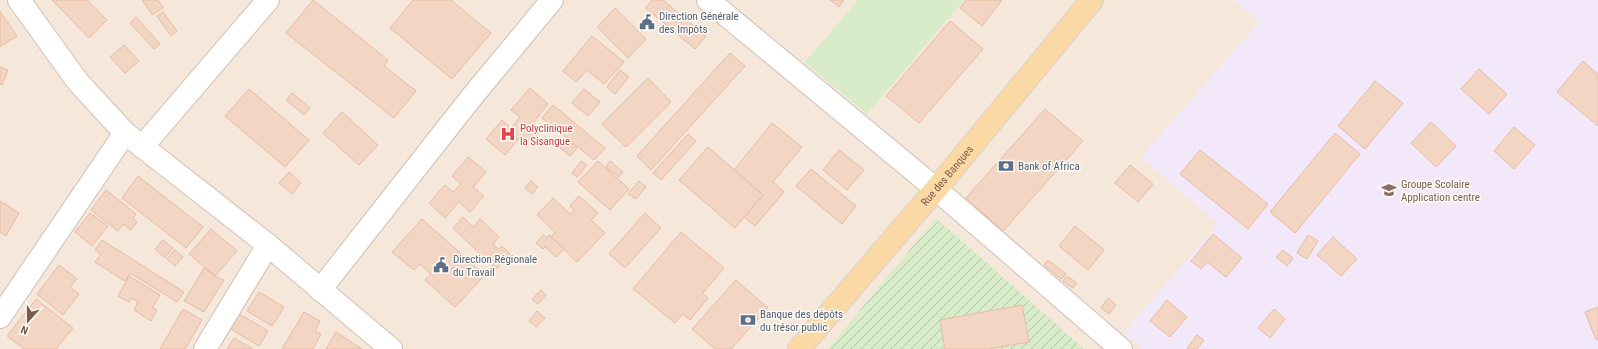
<svg xmlns="http://www.w3.org/2000/svg" width="1598" height="349" viewBox="0 0 1598 349" font-family="'Roboto Condensed',sans-serif">
<style>
.residential{fill:#f5e8da}
.education{fill:#f3e8fa}
.park{fill:#d8ecc9}
.garden{fill:url(#garden-furrows)}
.building{fill:#f3d5c3;stroke:#e6bba3}
.lines{fill:none;stroke-linecap:round;stroke-linejoin:round}
.street-casing{stroke:#d1beb0;stroke-width:24}
.secondary-casing{stroke:#d6c0b0;stroke-width:24}
.primary-casing{stroke:#dad1cd;stroke-width:24}
.street{stroke:#fff;stroke-width:22}
.secondary{stroke:#fff;stroke-width:22}
.primary{stroke:#fbd9a5;stroke-width:22}
.labels{text-anchor:middle;stroke-width:3;stroke-linejoin:round;paint-order:stroke}
.service-label{font-size:11px;fill:#4e5e75;stroke:#fffaf3;text-anchor:start}
.health-label{font-size:11px;fill:#be3a42;stroke:#fffaf3;text-anchor:start}
.street-label{font-size:11px;fill:#7a5c4d;stroke:#fffaf3}
.education-label{font-size:11px;fill:#785e54;stroke:#fffaf3;text-anchor:start}
</style>
<defs>
<pattern id="garden-furrows" width="10" height="10" patternUnits="userSpaceOnUse"><rect width="10" height="10" fill="#d8ecc9"/><path d="M-1 1l2-2M0 10L10 0M9 11l2-2" fill="none" stroke="#b4c2a5"/></pattern>
</defs>
<rect width="100%" height="100%" fill="#fdf6ec"/>
<rect class="residential" x="0" y="0" width="1598" height="349"/>
<path class="education" d="M1234 0H1598V349H1142L1123 333 1218 224 1141 157 1259 22Z"/>
<path class="park" d="M858 0H964L867 114 805 62Z"/>
<path class="garden" d="M936 218 1084 349H989L1029 342 1021 305 940 320 945 349H828Z"/>
<g class="building">
<path d="M52 0H87L107 20 89 38Z"/>
<path d="M142 0H158L163 8 152 15Z"/>
<path d="M313 0 388 60 384 66 416 91 394 118 286 33Z"/>
<path d="M413 0H451L491 33 452 79 390 28Z"/>
<path d="M652 0H663L706 36 695 49 646 8Z"/>
<path d="M830 0H844L839 7Z"/>
<path d="M966 0H1002L982 26 960 8Z"/>
<path d="M615 8 646 39 628 58 597 27Z"/>
<path d="M0 11 17 36 0 47Z"/>
<path d="M163 12 177 31 171 36 157 16Z"/>
<path d="M136 17 160 44 154 49 130 23Z"/>
<path d="M950 21 983 49 919 123 886 96Z"/>
<path d="M592 36 624 62 604 84 587 70 576 82 563 71Z"/>
<path d="M124 45 139 61 125 73 110 57Z"/>
<path d="M730 53 745 66 651 170 637 156Z"/>
<path d="M1583 61 1598 74V126L1557 92Z"/>
<path d="M0 67 8 70 2 85 0 84Z"/>
<path d="M1479 69 1507 94 1489 114 1461 89Z"/>
<path d="M620 70 629 77 615 94 607 87Z"/>
<path d="M648 78 671 102 626 147 602 124Z"/>
<path d="M1375 81 1403 103 1365 149 1338 126Z"/>
<path d="M530 88 548 104 533 123 541 130 527 147 518 139 505 155 486 139 502 120 511 128 520 117 511 110Z"/>
<path d="M249 89 309 140 285 167 225 116Z"/>
<path d="M584 89 600 102 588 116 572 103Z"/>
<path d="M292 93 310 108 304 115 286 100Z"/>
<path d="M553 105 605 148 594 160 542 118Z"/>
<path d="M1045 109 1083 141 1003 231 966 198Z"/>
<path d="M342 112 378 145 359 165 323 133Z"/>
<path d="M1431 122 1456 146 1436 167 1411 143Z"/>
<path d="M772 123 802 147 773 182 784 192 755 226 744 217 763 195 734 170Z"/>
<path d="M1514 127 1535 145 1514 169 1494 151Z"/>
<path d="M1335 133 1360 154 1295 233 1270 212Z"/>
<path d="M688 134 696 141 661 180 653 173Z"/>
<path d="M565 138 577 148 570 156 558 146Z"/>
<path d="M708 147 763 195 735 228 679 180Z"/>
<path d="M839 150 864 170 847 190 823 170Z"/>
<path d="M1200 150 1268 204 1248 229 1180 174Z"/>
<path d="M468 157 486 172 473 187 484 196 470 212 459 202 445 218 429 203 445 185 453 192 461 184 452 176Z"/>
<path d="M581 161 587 165 577 177 572 173Z"/>
<path d="M598 161 629 189 610 210 578 182Z"/>
<path d="M610 161 623 172 619 177 606 167Z"/>
<path d="M1130 165 1153 184 1138 202 1115 183Z"/>
<path d="M811 169 856 206 842 224 796 186Z"/>
<path d="M289 172 301 183 292 194 279 183Z"/>
<path d="M138 176 203 227 186 248 122 198Z"/>
<path d="M531 181 538 187 532 194 525 188Z"/>
<path d="M639 181 646 187 636 199 628 194Z"/>
<path d="M106 190 136 214 133 218 137 222 131 230 123 224 118 231 91 210Z"/>
<path d="M579 196 598 213 591 220 605 233 577 262 551 237 555 232 537 215 553 198 570 214 574 210 570 206Z"/>
<path d="M0 201 19 213 6 236 0 232Z"/>
<path d="M90 213 108 226 92 246 75 232Z"/>
<path d="M645 213 661 228 625 268 609 254Z"/>
<path d="M463 217 473 227 480 219 499 237 493 244 498 249 502 246 510 254 496 269 453 228Z"/>
<path d="M422 219 485 275 455 307 425 280 431 274 420 264 414 270 392 252Z"/>
<path d="M1075 226 1104 250 1088 270 1059 246Z"/>
<path d="M211 229 237 251 215 276 189 254Z"/>
<path d="M681 232 724 268 703 293 708 298 690 320 683 314 675 323 633 289Z"/>
<path d="M1213 234 1242 258 1226 277 1207 262 1201 269 1191 261Z"/>
<path d="M543 235 547 238 549 235 564 249 556 257 545 247 543 249 536 243Z"/>
<path d="M1308 235 1318 241 1307 259 1297 253Z"/>
<path d="M1333 237 1357 259 1341 276 1317 255Z"/>
<path d="M102 240 184 292 177 302 130 273 125 281 95 262 101 254 95 250Z"/>
<path d="M163 240 173 248 165 258 155 249Z"/>
<path d="M175 250 183 257 175 266 167 259Z"/>
<path d="M1283 250 1293 258 1287 266 1276 257Z"/>
<path d="M1048 260 1066 274 1061 279 1044 265Z"/>
<path d="M59 265 77 279 70 287 79 294 63 315 37 294Z"/>
<path d="M204 268 215 276 224 280 204 312 184 301Z"/>
<path d="M129 276 160 295 152 308 157 310 151 321 134 310 138 302 132 298 129 302 118 296Z"/>
<path d="M1067 276 1077 283 1073 288 1063 281Z"/>
<path d="M736 280 768 308 731 349H715L692 329Z"/>
<path d="M541 290 546 295 538 304 532 299Z"/>
<path d="M259 292 284 307 272 326 247 311Z"/>
<path d="M1108 298 1116 305 1109 314 1101 308Z"/>
<path d="M36 299 73 328 56 349H24L7 336Z"/>
<path d="M1167 300 1187 317 1170 337 1150 321Z"/>
<path d="M1022 305 1029 342 989 349H945L940 320Z"/>
<path d="M1598 307V339L1596 340 1585 312Z"/>
<path d="M183 309 202 320 185 349H160Z"/>
<path d="M1274 309 1285 319 1270 338 1258 328Z"/>
<path d="M537 311 545 318 536 327 529 321Z"/>
<path d="M304 312 320 321 315 331 321 334 313 349H282Z"/>
<path d="M238 313 268 331 259 346 229 328Z"/>
<path d="M336 332 362 349H326Z"/>
<path d="M1197 335 1204 340 1197 349H1188L1187 348Z"/>
<path d="M234 338 253 349H227Z"/>
</g>
<g class="lines">
<g class="street-casing">
<g id="street">
<path d="M708 0 936 189 1121 349"/>
<path d="M142 147 268 0"/>
<path d="M320 290 471 98 552 0"/>
<path d="M0 317 125 133"/>
<path d="M205 349 268 245"/>
</g>
</g>
<g class="secondary-casing">
<path id="secondary" d="M19 0 78 82 125 133 268 245 391 349"/>
</g>
<g class="primary-casing">
<g id="primary">
<path id="s1" d="M799 349 936 189 1092 0"/>
</g>
</g>
<use href="#street" class="street"/>
<use href="#secondary" class="secondary"/>
<use href="#primary" class="primary"/>
</g>
<defs>
<g id="civic-bare" transform="scale(1.2)"><path d="M-.6-6.5H3V-4.5H.6V-3L4-1V1h2V6H-6V1h2V-1L-.6-3ZM-1.2 2.5V6h2.4V2.5Z" fill="#5c6f8a" stroke="#fffaf3" stroke-width="2.5" paint-order="stroke"/></g>
<g id="hospital-bare" transform="scale(1.2)"><path d="M-5-5h3v3.5h4V-5h3V5h-3V1.5h-4V5h-3Z" fill="#e0444e" stroke="#fffaf3" stroke-width="2.5" paint-order="stroke"/></g>
<g id="bank-bare" transform="scale(1.2)"><path d="M-6-4H6V4H-6ZM0-2.3a2.3 2.3 0 1 0 0 4.6a2.3 2.3 0 1 0 0-4.6Z" fill="#5c6f8a" stroke="#fffaf3" stroke-width="2.5" paint-order="stroke"/></g>
<g id="school-bare" transform="scale(1.2)"><path d="M0-5L7-2L0 1L-7-2ZM-4 1L0 2.5L4 1V4Q0 6-4 4Z" fill="#8d6e63" stroke="#fffaf3" stroke-width="2.5" paint-order="stroke"/></g>
</defs>
<g fill-rule="evenodd">
<use href="#civic-bare" x="647" y="22"/>
<use href="#hospital-bare" x="508" y="134"/>
<use href="#bank-bare" x="1006" y="166"/>
<use href="#school-bare" x="1389" y="190"/>
<use href="#civic-bare" x="441" y="265"/>
<use href="#bank-bare" x="748" y="320"/>
</g>
<g class="labels">
<g class="service-label">
<text x="659" y="20">Direction Générale<tspan x="659" dy="13">des Impôts</tspan></text>
<text x="1018" y="170">Bank of Africa</text>
<text x="453" y="263">Direction Régionale<tspan x="453" dy="13">du Travail</tspan></text>
<text x="760" y="318">Banque des dépôts<tspan x="760" dy="13">du trésor public</tspan></text>
</g>
<g class="health-label">
<text x="520" y="132">Polyclinique<tspan x="520" dy="13">la Sisangue</tspan></text>
</g>
<g class="street-label">
<text dy="4" stroke="none"><textPath href="#s1" startOffset="228">Rue des Banques</textPath></text>
</g>
<g class="education-label">
<text x="1401" y="188">Groupe Scolaire<tspan x="1401" dy="13">Application centre</tspan></text>
</g>
</g>
<g transform="translate(28 321) rotate(201)" stroke="#fffaf3" stroke-width="3" paint-order="stroke">
<path d="M0-3L7 15L0 10L-7 15Z" fill="#7a5c4d"/>
<text y="-6" font-size="11" font-weight="bold" text-anchor="middle" fill="#7a5c4d">N</text>
</g>
</svg>
